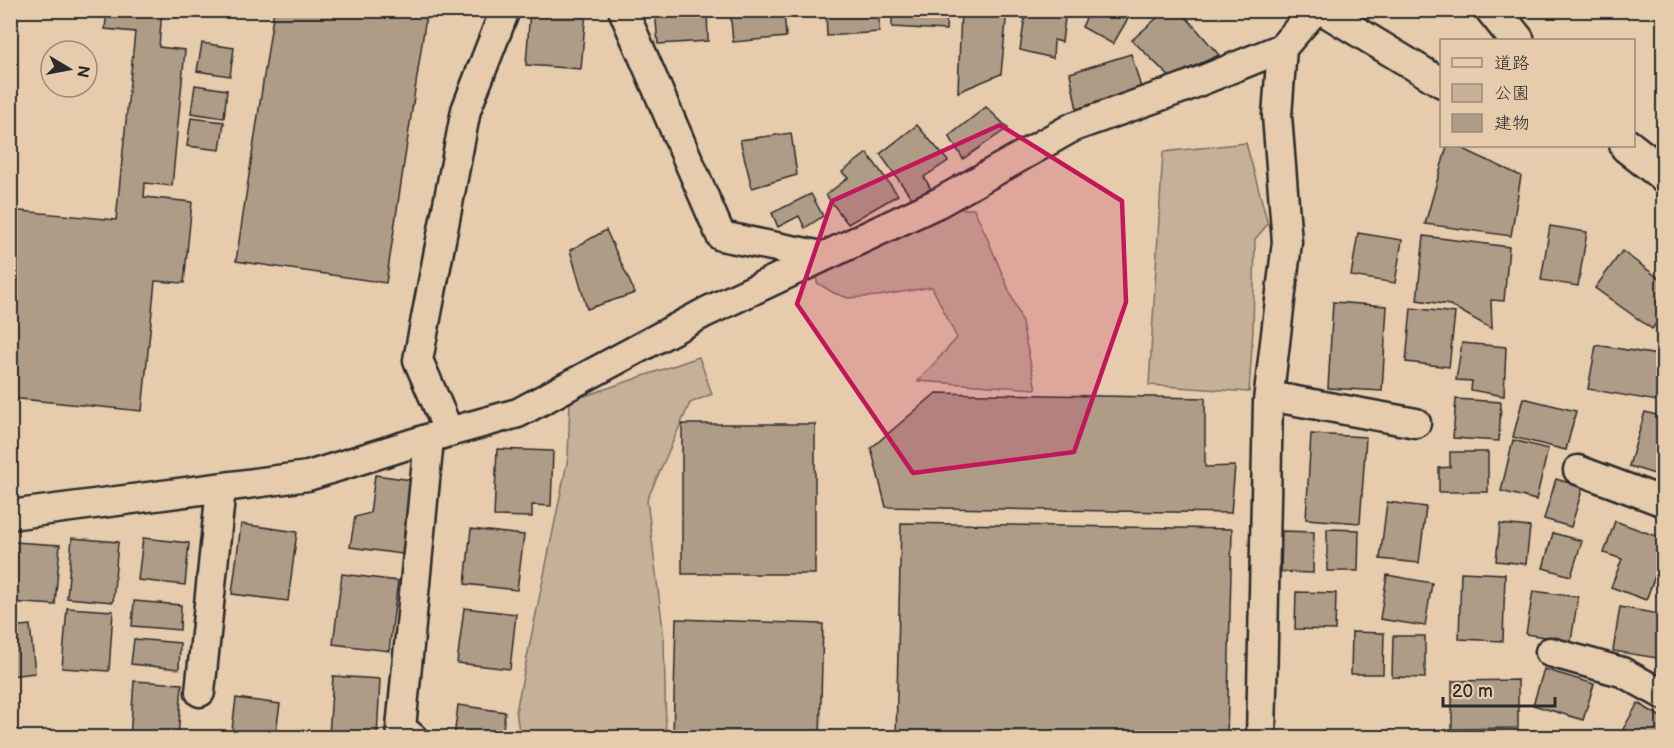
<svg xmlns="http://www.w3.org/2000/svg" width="1674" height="748" viewBox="0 0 1674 748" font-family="'Balsamiq Sans','Klee One',sans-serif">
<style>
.green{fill:#c7b098;stroke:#796e62;stroke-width:1.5}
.building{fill:#af9c87;stroke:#2b2b2b;stroke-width:1.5}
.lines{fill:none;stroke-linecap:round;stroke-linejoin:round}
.minor-casing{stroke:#2b2b2b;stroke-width:33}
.primary-casing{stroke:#2b2b2b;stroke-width:38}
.minor{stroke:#e6cbad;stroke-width:28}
.primary{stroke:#e6cbad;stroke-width:33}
.marked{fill:#c2185b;fill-opacity:0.2;stroke:#c2185b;stroke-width:4.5;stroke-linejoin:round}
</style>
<rect width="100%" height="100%" fill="#e6cbad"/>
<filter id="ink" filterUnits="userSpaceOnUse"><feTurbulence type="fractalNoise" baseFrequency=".0167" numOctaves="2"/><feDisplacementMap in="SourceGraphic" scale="12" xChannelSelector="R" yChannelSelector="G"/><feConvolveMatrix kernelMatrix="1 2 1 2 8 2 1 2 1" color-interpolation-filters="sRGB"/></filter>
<g filter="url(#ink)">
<g class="green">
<path d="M1246 143 1268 224 1255 239 1253 330 1249 392 1149 385 1163 152Z"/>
<path d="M959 209H974L986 235 1021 319 1036 389 918 381 957 338 932 287 878 296 848 298 834 293 817 283 815 265 886 243Z"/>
<path d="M699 357 712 394 690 403 647 500 664 638 666 737H520L516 711 568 458 570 401Z"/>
</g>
<g class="building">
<path d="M107 10H162L159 47 185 50 172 186 145 183 144 197 192 202 184 283 155 281 142 411 10 398V210L116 220 135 32 105 29Z"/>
<path d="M274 10H427L386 283 236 261Z"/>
<path d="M530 10H586L581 69 526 65Z"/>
<path d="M655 10H707L708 41 658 44Z"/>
<path d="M730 10H784L786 37 733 42Z"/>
<path d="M826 10H879V32L827 36Z"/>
<path d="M892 10H947L946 30 892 27Z"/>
<path d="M961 10H1007L1001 74 958 92Z"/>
<path d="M1026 10H1066L1062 42 1054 40 1053 58 1020 50Z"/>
<path d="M1079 10H1133L1113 44 1082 27 1087 16 1078 12Z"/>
<path d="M1166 10H1180L1219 55 1170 77 1132 40Z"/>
<path d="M202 43 234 48 230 76 197 71Z"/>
<path d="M1131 54 1142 91 1077 110 1070 73Z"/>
<path d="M195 85 227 90 224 118 191 113Z"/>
<path d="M986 107 1008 128 963 159 949 136Z"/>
<path d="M191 118 224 122 220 150 187 146Z"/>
<path d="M917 125 948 161 924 177 931 189 913 200 880 154Z"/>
<path d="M791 133 797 175 752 188 740 140Z"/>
<path d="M1447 146H1457L1521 176 1511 236 1425 224Z"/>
<path d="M867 153 898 195 848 224 826 195 848 178 842 172Z"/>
<path d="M811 194 823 216 805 228 799 216 778 227 772 213Z"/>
<path d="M1550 226 1587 232 1578 286 1541 280Z"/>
<path d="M606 230 635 293 587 309 570 250Z"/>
<path d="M1358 233 1402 240 1395 283 1351 276Z"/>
<path d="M1424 236 1509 247 1504 301 1491 300 1492 329 1450 305 1417 300Z"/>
<path d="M1622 251 1664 282V313L1652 329 1595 288Z"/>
<path d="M1333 302 1387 306 1382 391 1328 388Z"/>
<path d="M1411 308 1455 313 1449 367 1406 362Z"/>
<path d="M1462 343 1506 347 1504 396 1471 390 1472 381 1456 380Z"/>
<path d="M1596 345 1664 356V367L1657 401 1588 389Z"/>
<path d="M936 393 1205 398V467L1235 466 1231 513 886 507 871 448Z"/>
<path d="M1523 398 1576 411 1566 450 1513 437Z"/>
<path d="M1456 399 1501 402 1499 441 1453 438Z"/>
<path d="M1645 412 1664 417V477L1629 466Z"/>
<rect x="682" y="424" width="133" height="150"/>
<path d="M1311 434 1366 437 1360 523 1306 519Z"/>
<path d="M1513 440 1548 449 1536 500 1501 491Z"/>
<path d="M497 449 553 451 551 506 532 505V517L494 516Z"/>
<path d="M1450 452H1488V492H1439V468L1450 467Z"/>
<path d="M375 475 419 481 409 555 350 547 355 517 370 513Z"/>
<path d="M1556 479 1583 487 1571 527 1544 519Z"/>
<path d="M1387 502 1426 507 1419 563 1380 559Z"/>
<path d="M1615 521 1664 539V552L1646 600 1611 587 1622 559 1604 553Z"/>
<path d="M901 523 1232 529 1227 738H896Z"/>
<path d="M241 524 297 532 288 601 232 594Z"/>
<path d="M1500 524 1530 527 1526 564 1496 561Z"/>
<path d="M471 529 524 535 517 590 465 584Z"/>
<path d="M1327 529 1359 530 1358 571H1327Z"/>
<path d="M1282 531 1314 532 1313 573 1281 572Z"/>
<path d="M1553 533 1582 541 1571 576 1543 568Z"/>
<path d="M72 538 118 542 113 602 67 598Z"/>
<path d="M143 538 189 543 185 585 138 580Z"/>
<path d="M14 542 60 545 55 605 10 602Z"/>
<path d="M1461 572 1505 574 1503 641 1459 639Z"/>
<path d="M342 574 398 581 389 651 333 644Z"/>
<path d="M1387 575 1432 583 1425 626 1380 619Z"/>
<path d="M1533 591 1578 597 1571 641 1526 634Z"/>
<path d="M1296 592 1336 593 1335 630 1295 629Z"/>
<path d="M134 601 181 605 180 630 132 626Z"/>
<path d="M1620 607 1664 615 1657 658 1613 651Z"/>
<path d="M67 608 113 611 109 671 62 668Z"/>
<path d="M464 608 516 614 510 669 457 663Z"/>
<path d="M676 619 823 624 820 738H673Z"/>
<path d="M30 625 35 673 10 676V627Z"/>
<path d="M1352 632 1384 633 1383 674H1351Z"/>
<path d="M1393 636H1425V678L1392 677Z"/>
<path d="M134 639 180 643 179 669 131 664Z"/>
<path d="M1544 669 1594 684 1583 720 1533 705Z"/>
<path d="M333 676 380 679 377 738 329 736Z"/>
<path d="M1518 680V728L1452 729V681Z"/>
<path d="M134 681 182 684 178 738H130Z"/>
<path d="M236 698 280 704 275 738H231Z"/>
<path d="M1638 703 1664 719V738H1618Z"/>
<path d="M458 705 505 712 502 738H454Z"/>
</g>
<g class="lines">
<g class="minor-casing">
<g id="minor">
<path d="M623 10 721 236 822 256"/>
<path d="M1322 10 1442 83"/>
<path d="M1269 396 1416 423"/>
<path d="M449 432 418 360 466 110 505 10"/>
<path d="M1578 470 1664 502"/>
<path d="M10 515 308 476 449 432 518 413 706 312 940 202 1073 127 1183 88 1282 48 1315 10"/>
<path d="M1550 652 1622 672 1664 695"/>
<path d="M200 692 221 488"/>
<path d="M413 738 401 728 429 439"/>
<path d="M1261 738 1268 401 1287 242 1277 116 1282 48"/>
</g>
</g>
<g class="primary-casing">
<g id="primary">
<path d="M1493 10 1517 40"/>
<path d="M1627 146 1664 175"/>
</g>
</g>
<use href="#minor" class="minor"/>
<use href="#primary" class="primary"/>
</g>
</g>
<path class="marked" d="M1000 125 1122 201 1126 302 1074 452 913 473 797 304 832 201Z"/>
<rect width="1674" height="748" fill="none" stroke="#e6cbad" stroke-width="36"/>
<rect x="18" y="18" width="1638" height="712" fill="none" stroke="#2b2b2b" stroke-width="2" filter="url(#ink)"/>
<rect x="1440" y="39" width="195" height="108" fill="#e6cbad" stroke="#9b8b79" stroke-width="1.5"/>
<rect x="1452" y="58" width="30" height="9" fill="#e6cbad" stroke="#9b8b79" stroke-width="1.5"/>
<text x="1494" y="69" font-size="18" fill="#2b2b2b">道路</text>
<rect x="1452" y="84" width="30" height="18" fill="#c7b098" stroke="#9b8b79" stroke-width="1.5"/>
<text x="1494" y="99" font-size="18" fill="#2b2b2b">公園</text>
<rect x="1452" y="114" width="30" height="18" fill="#af9c87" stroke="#9b8b79" stroke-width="1.5"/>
<text x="1494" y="129" font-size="18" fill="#2b2b2b">建物</text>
<g transform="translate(69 69) rotate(100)"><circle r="28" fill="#e6cbad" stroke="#9b8b79" stroke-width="1.5"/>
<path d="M0-4.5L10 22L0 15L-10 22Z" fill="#2b2b2b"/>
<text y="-9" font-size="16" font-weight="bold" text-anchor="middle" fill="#2b2b2b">N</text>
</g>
<path d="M1443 697v9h112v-9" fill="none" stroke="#2b2b2b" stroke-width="3"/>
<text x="1452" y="697" font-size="18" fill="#2b2b2b" stroke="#e6cbad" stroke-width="4.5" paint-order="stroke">20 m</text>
</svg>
